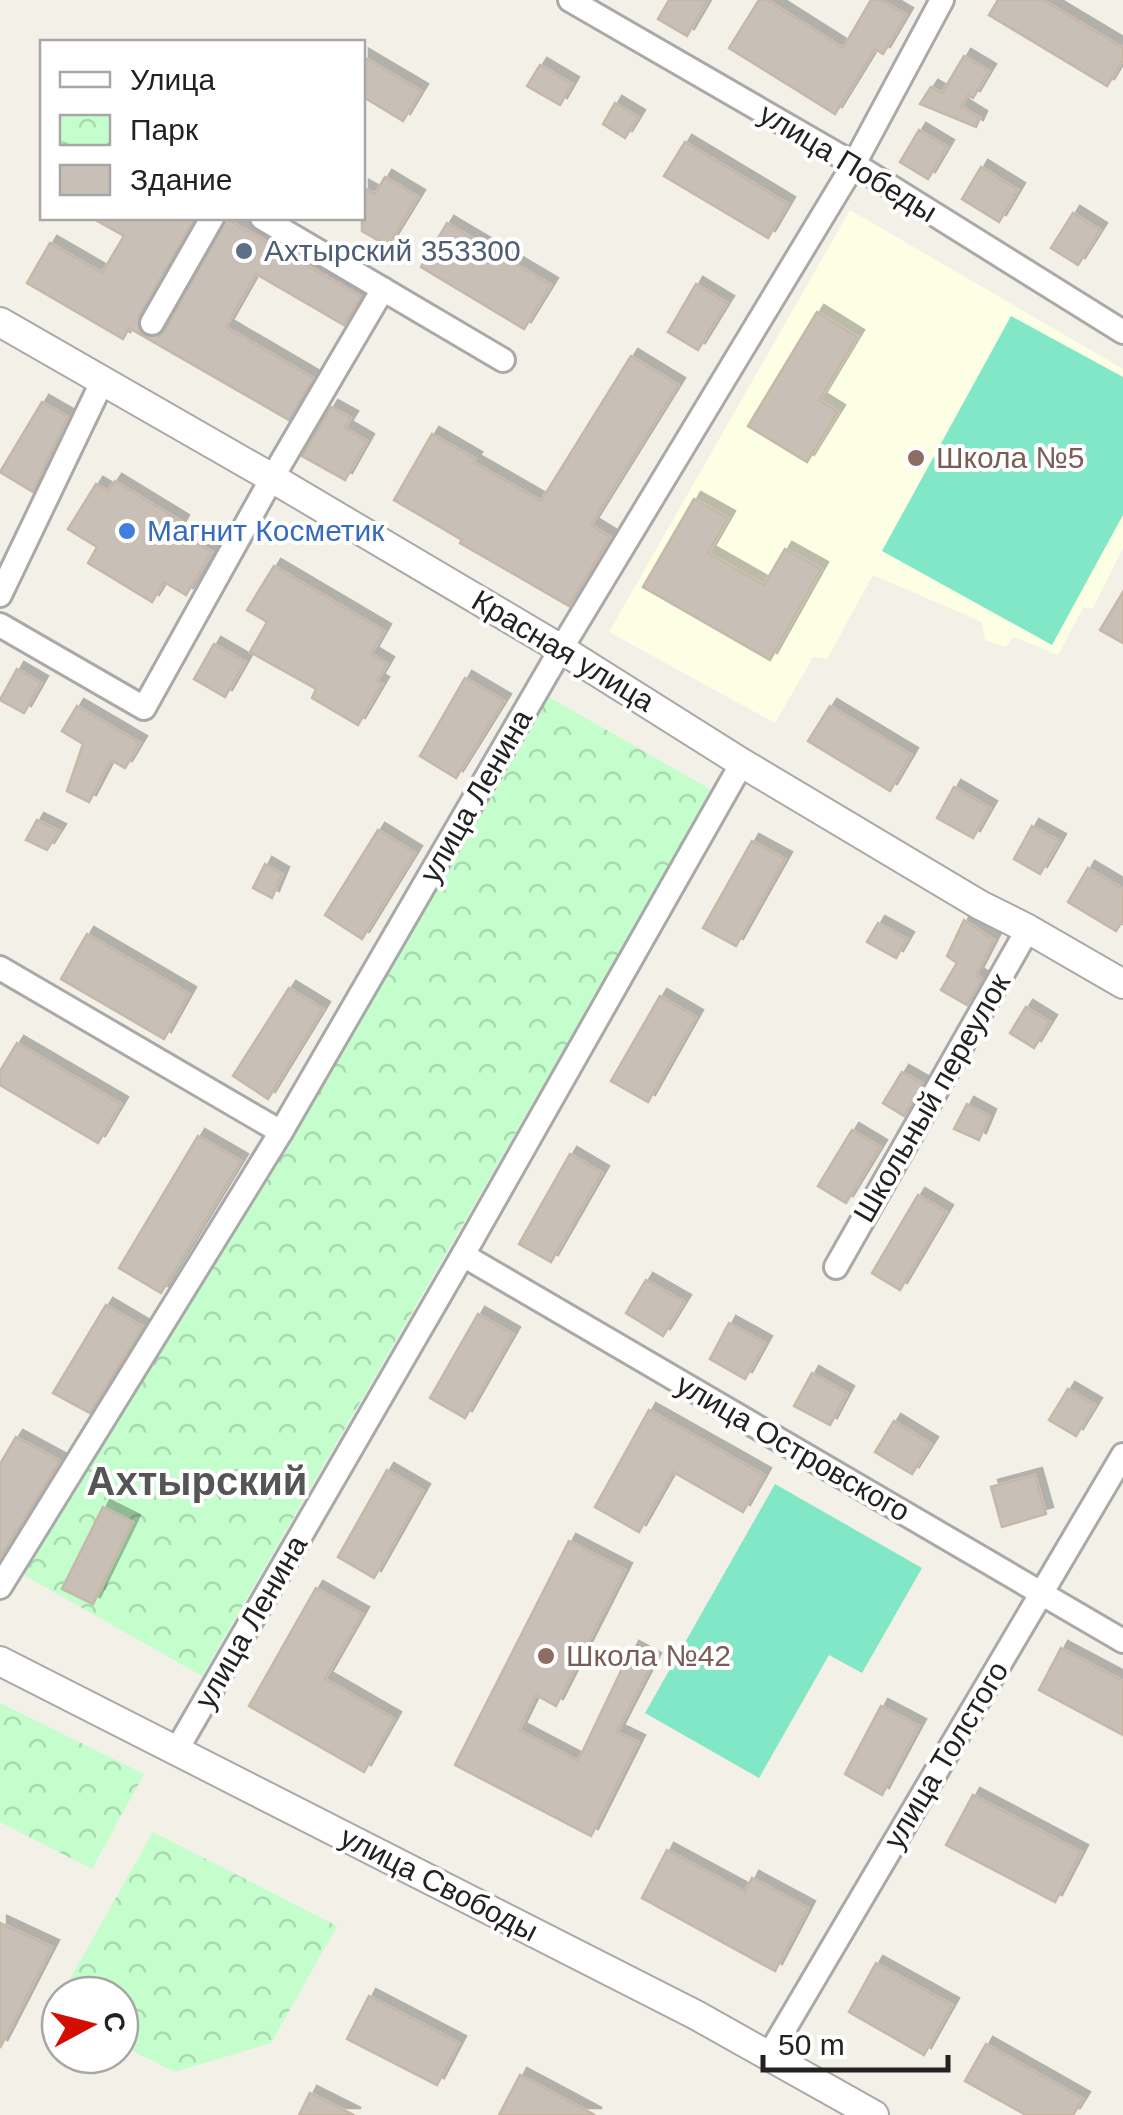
<svg xmlns="http://www.w3.org/2000/svg" width="1123" height="2115" viewBox="0 0 1123 2115" font-family="Arial,sans-serif">
<style>
.education{fill:#fdffe5}
.park{fill:url(#park-crowns)}
.pitch{fill:#81e7c6}
.building{fill:#c8c0b7;stroke:#c6b7a9;stroke-width:2.5;filter:url(#shadow)}
.lines{fill:none;stroke-linecap:round;stroke-linejoin:round}
.minor-casing{stroke:#a9a9a9;stroke-width:28}
.tertiary-casing{stroke:#a9a9a9;stroke-width:32}
.minor{stroke:#fff;stroke-width:22}
.tertiary{stroke:#fff;stroke-width:28}
.service-dot{fill:#5c6f8a;stroke:#fff;stroke-width:4}
.education-dot{fill:#8d6e63;stroke:#fff;stroke-width:4}
.shop-dot{fill:#3f7fe0;stroke:#fff;stroke-width:4}
.labels{text-anchor:middle;stroke-width:8;stroke-linejoin:round;paint-order:stroke}
.street-label{font-size:30px;fill:#222;stroke:#fff}
.service-label{font-size:30px;fill:#4e5e75;stroke:#fff;text-anchor:start}
.education-label{font-size:30px;fill:#785e54;stroke:#fff;text-anchor:start}
.shop-label{font-size:30px;fill:#366cbe;stroke:#fff;text-anchor:start}
.district-label{font-size:40px;font-weight:bold;fill:#555;stroke:#fff}
</style>
<defs>
<pattern id="park-crowns" width="20" height="18" patternUnits="userSpaceOnUse" patternTransform="scale(2.5)"><rect width="20" height="18" fill="#c4fecc"/><path d="M2 6a3 3 0 1 1 6 0M12 15a3 3 0 1 1 6 0" fill="none" stroke="#a8d9af"/></pattern>
<filter id="shadow"><feDropShadow dx="7" dy="-7" stdDeviation="0" flood-color="#0004"/></filter>
</defs>
<rect width="100%" height="100%" fill="#f3f0e8"/>
<path class="education" d="M850 210 1123 369V548L1093 608H1083L1058 655 1014 637 1006 647 985 640 982 622 873 575 827 659 813 657 775 723 609 632Z"/>
<g class="park">
<path d="M549 697 713 791 202 1676 24 1575Z"/>
<path d="M0 1703 144 1774 92 1869 0 1822Z"/>
<path d="M153 1832 337 1926 271 2043 174 2072 120 2044V1995H61Z"/>
</g>
<g class="pitch">
<path d="M1011 316 1123 377V515L1052 645 882 551Z"/>
<path d="M775 1484 922 1568 862 1673 829 1655 759 1778 645 1713Z"/>
</g>
<g class="building">
<path d="M669 0H708L687 36 658 19Z"/>
<path d="M759 0H767L843 48 871 0H881L906 15 883 54 875 49 835 114 729 48Z"/>
<path d="M998 0H1043L1123 48V60L1107 86 989 15Z"/>
<path d="M362 56 421 91 403 121 362 96Z"/>
<path d="M964 56 989 71 973 98 968 95 961 106 980 118 976 127 920 104 931 87 942 93Z"/>
<path d="M540 65 572 84 560 105 527 86Z"/>
<path d="M615 103 638 117 625 138 603 124Z"/>
<path d="M919 130 947 147 928 179 900 162Z"/>
<path d="M685 142 788 204 768 238 664 176Z"/>
<path d="M981 167 1018 190 999 222 962 199Z"/>
<path d="M385 177 418 197 388 246 362 231V187L375 194Z"/>
<path d="M1073 213 1100 230 1078 265 1051 248Z"/>
<path d="M92 218H195L139 316V330L145 336H159L165 330 227 219 361 297 344 325 256 274 226 327 313 378 289 420 129 328 123 339 27 283 50 243 102 273 124 236Z"/>
<path d="M447 223 551 285 524 329 421 267Z"/>
<path d="M696 284 727 303 698 350 668 332Z"/>
<path d="M817 312 857 337 819 400 838 412 807 462 748 426Z"/>
<path d="M631 356 678 385 591 525 610 537 569 606 460 543 462 540 394 500 432 434 475 459 473 462 541 501Z"/>
<path d="M42 402 68 417 33 492 0 472Z"/>
<path d="M331 407 351 418 345 428 367 441 345 480 302 456Z"/>
<path d="M115 481 182 522 177 531 212 552 186 595 164 582 152 602 88 563 97 547 68 529 96 484 108 491Z"/>
<path d="M694 499 728 518 708 553 764 585 785 549 821 569 770 660 643 587Z"/>
<path d="M274 566 384 631 371 654 387 664 377 681 382 684 358 725 312 698 316 689 250 652 267 622 247 610Z"/>
<path d="M1123 592V643L1100 630Z"/>
<path d="M214 644 245 662 225 697 194 679Z"/>
<path d="M17 669 41 683 24 713 0 700Z"/>
<path d="M465 678 504 701 456 778 420 756Z"/>
<path d="M77 706 140 743 125 768 111 760 89 802 67 791 83 744 62 731Z"/>
<path d="M830 706 911 755 890 791 808 741Z"/>
<path d="M954 787 990 808 973 838 937 818Z"/>
<path d="M37 820 59 831 47 850 26 840Z"/>
<path d="M1032 826 1059 841 1040 874 1014 859Z"/>
<path d="M378 830 415 853 362 939 325 915Z"/>
<path d="M752 841 785 859 736 946 703 928Z"/>
<path d="M265 864 282 874 272 898 253 888Z"/>
<path d="M1088 868 1123 889V920L1116 931 1068 902Z"/>
<path d="M964 920 994 940 976 975 982 979 967 1005 941 990 957 963 947 956Z"/>
<path d="M878 923 907 939 896 958 867 942Z"/>
<path d="M87 934 189 994 164 1039 61 979Z"/>
<path d="M289 988 323 1009 268 1099 233 1076Z"/>
<path d="M660 996 696 1017 648 1102 611 1081Z"/>
<path d="M1026 1007 1050 1022 1034 1048 1010 1033Z"/>
<path d="M17 1043 121 1104 98 1143 0 1085V1071Z"/>
<path d="M902 1072 923 1084 904 1116 883 1103Z"/>
<path d="M967 1104 989 1116 979 1140 954 1129Z"/>
<path d="M852 1130 880 1147 846 1203 818 1186Z"/>
<path d="M198 1136 241 1161 161 1293 119 1268Z"/>
<path d="M570 1154 602 1173 551 1262 519 1244Z"/>
<path d="M918 1195 946 1212 900 1290 872 1273Z"/>
<path d="M646 1280 684 1302 663 1336 626 1313Z"/>
<path d="M106 1305 143 1327 90 1413 53 1393Z"/>
<path d="M478 1314 513 1334 465 1418 430 1398Z"/>
<path d="M729 1323 765 1343 745 1379 710 1359Z"/>
<path d="M812 1373 847 1393 830 1425 794 1406Z"/>
<path d="M1068 1389 1095 1405 1076 1436 1049 1420Z"/>
<path d="M649 1410 764 1475 743 1512 673 1472 639 1532 595 1507Z"/>
<path d="M894 1421 931 1444 912 1474 875 1452Z"/>
<path d="M16 1437 60 1461 0 1558V1464Z"/>
<path d="M387 1470 423 1491 374 1578 338 1557Z"/>
<path d="M1035 1475 1046 1514 1002 1527 991 1487Z"/>
<path d="M103 1507 133 1522 93 1604 62 1589Z"/>
<path d="M569 1541 625 1570 556 1706 536 1695 519 1730 578 1761 632 1648 654 1660 617 1732 638 1742 591 1836 455 1765Z"/>
<path d="M316 1588 362 1614 325 1679 394 1719 364 1772 249 1706Z"/>
<path d="M1061 1648 1123 1681V1735L1039 1690Z"/>
<path d="M881 1706 919 1726 882 1795 845 1774Z"/>
<path d="M973 1795 1081 1852 1055 1902 946 1845Z"/>
<path d="M667 1850 745 1892 752 1878 808 1908 775 1971 642 1898Z"/>
<path d="M0 1923 52 1947 0 2048Z"/>
<path d="M876 1963 952 2005 924 2055 849 2012Z"/>
<path d="M369 1996 459 2043 437 2085 347 2039Z"/>
<path d="M986 2044 1083 2099 1073 2115H1026L965 2081Z"/>
<path d="M520 2075 595 2115H499Z"/>
<path d="M310 2093 354 2115H299Z"/>
</g>
<g class="lines">
<g class="minor-casing">
<g id="minor">
<path d="M570 0 854 164 1123 332"/>
<path d="M262 218 503 360"/>
<path d="M152 323 212 218"/>
<path d="M0 595 103 380"/>
<path d="M0 625 144 708 272 478 383 289"/>
<path d="M0 968 281 1132"/>
<path d="M463 1255 1123 1641"/>
<path d="M836 1267 1028 929"/>
<path d="M0 1587 281 1132 561 649 854 164 942 0"/>
<path d="M176 1751 463 1255 742 763"/>
<path d="M769 2055 1123 1455"/>
</g>
</g>
<g class="tertiary-casing">
<g id="tertiary">
<path d="M0 322 272 478 561 649 742 763 980 905 1028 929 1123 984"/>
<path d="M0 1661 696 2015 874 2115"/>
</g>
</g>
<use href="#minor" class="minor"/>
<use href="#tertiary" class="tertiary"/>
</g>
<circle class="service-dot" cx="244" cy="251" r="10"/>
<g class="education-dot">
<circle cx="916" cy="458" r="10"/>
<circle cx="546" cy="1656" r="10"/>
</g>
<circle class="shop-dot" cx="127" cy="531" r="10"/>
<g class="labels">
<g class="street-label">
<text transform="translate(848 163) rotate(31)" y="10">улица Победы</text>
<text transform="translate(563 651) rotate(31)" y="10">Красная улица</text>
<text transform="translate(476 796) rotate(-60)" y="10">улица Ленина</text>
<text transform="translate(932 1098) rotate(-60)" y="10">Школьный переулок</text>
<text transform="translate(793 1448) rotate(30)" y="10">улица Островского</text>
<text transform="translate(251 1622) rotate(-60)" y="10">улица Ленина</text>
<text transform="translate(946 1755) rotate(-59)" y="10">улица Толстого</text>
<text transform="translate(439 1884) rotate(27)" y="10">улица Свободы</text>
</g>
<g class="service-label">
<text x="264" y="261">Ахтырский 353300</text>
</g>
<g class="education-label">
<text x="936" y="468">Школа №5</text>
<text x="566" y="1666">Школа №42</text>
</g>
<g class="shop-label">
<text x="147" y="541">Магнит Косметик</text>
</g>
<g class="district-label">
<text x="197" y="1495">Ахтырский</text>
</g>
</g>
<rect x="40" y="40" width="325" height="180" fill="#ffffff" stroke="#a7a7a7" stroke-width="2.5"/>
<rect x="60" y="72" width="50" height="15" fill="#ffffff" stroke="#a7a7a7" stroke-width="2.5"/>
<text x="130" y="90" font-size="30" fill="#222222">Улица</text>
<rect x="60" y="115" width="50" height="30" fill="url(#park-crowns)" stroke="#a7a7a7" stroke-width="2.5"/>
<text x="130" y="140" font-size="30" fill="#222222">Парк</text>
<rect x="60" y="165" width="50" height="30" fill="#c8c0b7" stroke="#a7a7a7" stroke-width="2.5"/>
<text x="130" y="190" font-size="30" fill="#222222">Здание</text>
<g transform="translate(90 2025) rotate(83)"><circle r="48" fill="#ffffff" stroke="#a7a7a7" stroke-width="2.5"/>
<path d="M0-8L18 38L0 25L-18 38Z" fill="#d40d00"/>
<text y="-15" font-size="28" font-weight="bold" text-anchor="middle" fill="#222222">С</text>
</g>
<path d="M763 2055v15h185v-15" fill="none" stroke="#222222" stroke-width="5"/>
<text x="778" y="2055" font-size="30" fill="#222222" stroke="#ffffff" stroke-width="8" paint-order="stroke">50 m</text>
</svg>
